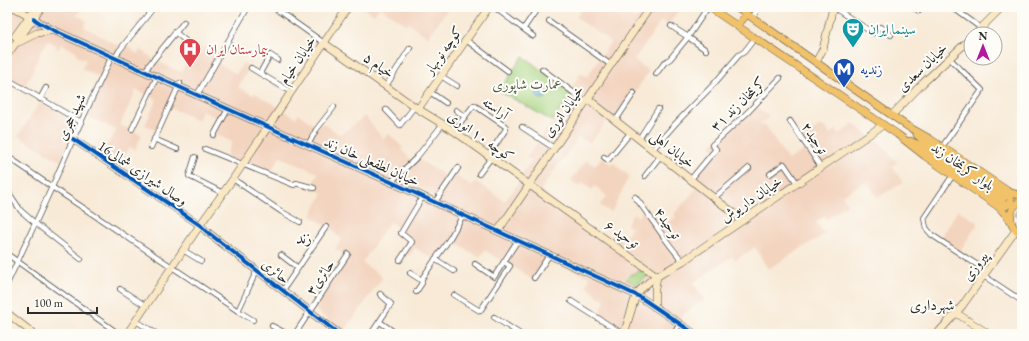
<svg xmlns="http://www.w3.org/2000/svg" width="1029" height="341" viewBox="0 0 1029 341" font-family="'EB Garamond',Amiri,serif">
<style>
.built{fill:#f3d4bf}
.green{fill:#a7d37f;stroke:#697f55}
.water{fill:#61acda;stroke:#466c82}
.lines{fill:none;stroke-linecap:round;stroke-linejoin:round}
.primary-tunnel{stroke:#cfc4b5;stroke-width:7;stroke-dasharray:7 3.5;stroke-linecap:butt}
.street-casing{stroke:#4a4845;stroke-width:6}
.secondary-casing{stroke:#4a4845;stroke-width:8}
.primary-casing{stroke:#4a4845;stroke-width:8}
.street{stroke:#fff;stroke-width:4.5}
.secondary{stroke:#fae7c3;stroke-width:7}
.primary{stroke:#f2c26a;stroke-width:7}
.cycleway-casing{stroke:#fdfcf7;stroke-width:6}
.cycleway{stroke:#0057b8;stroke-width:4}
.labels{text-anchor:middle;stroke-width:4;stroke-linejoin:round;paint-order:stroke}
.culture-label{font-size:14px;fill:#0d838f;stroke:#fdfcf7;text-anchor:start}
.health-label{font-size:14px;fill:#be3a42;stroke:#fdfcf7;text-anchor:start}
.street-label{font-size:14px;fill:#2b2b2b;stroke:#fdfcf7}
.transit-label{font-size:14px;fill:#164399;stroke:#fdfcf7;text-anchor:start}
.park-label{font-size:14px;fill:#505d44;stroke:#fdfcf7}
.neighbourhood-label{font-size:15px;fill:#2b2b2b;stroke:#fdfcf7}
</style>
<rect width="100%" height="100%" fill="#fdfcf7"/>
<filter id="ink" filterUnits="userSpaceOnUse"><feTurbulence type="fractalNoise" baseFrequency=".025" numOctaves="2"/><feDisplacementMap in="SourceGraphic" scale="8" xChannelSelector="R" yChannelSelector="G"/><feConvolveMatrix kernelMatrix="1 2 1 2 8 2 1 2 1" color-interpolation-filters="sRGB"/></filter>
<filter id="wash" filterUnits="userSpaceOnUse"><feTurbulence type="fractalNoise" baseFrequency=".012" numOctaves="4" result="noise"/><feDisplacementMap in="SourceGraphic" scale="16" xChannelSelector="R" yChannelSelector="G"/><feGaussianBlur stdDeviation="0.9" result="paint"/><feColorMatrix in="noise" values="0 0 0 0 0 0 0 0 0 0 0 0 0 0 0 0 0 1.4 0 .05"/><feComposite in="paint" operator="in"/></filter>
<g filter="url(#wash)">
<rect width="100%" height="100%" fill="#f8ead7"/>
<g class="built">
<path d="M7 7H82L77 15 87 21 84 27 119 46 127 45 137 54 141 49 154 60 181 72 194 50 200 54 204 47 217 56 218 63 236 74 243 63 250 67 238 87 253 95 255 93 296 118 298 114 317 127 323 123 340 135 365 116 383 139 389 134 403 148 401 149 412 161 418 159 451 179 454 175 472 186 475 181 505 201 519 182 521 175 532 160 527 157 572 94 569 91 581 73 587 77 611 42 576 17 583 7H618L635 19 652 7H678L680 8 668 25 661 21 634 60 649 71 617 120 611 116 590 143 578 137 560 164H559L541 190 567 213 566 216 590 233 611 239 614 234 623 241 631 228 627 225 633 213 638 217 643 210 660 227 676 217 674 214 695 190 694 176 715 151 710 146 755 106 769 117 760 123 763 127 765 125 788 160 807 149 802 138 821 125 827 129 830 134 836 130 839 134 848 128 853 123 877 142 880 143 890 153 889 155 897 161 893 167 903 183 877 197 867 182 862 184 842 195 847 204 846 205 827 219 824 216 816 223 825 234 768 269 755 247 736 260 732 256 693 283 705 299 684 314 673 334H621L598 319 605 299 595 295 596 293 586 286 590 278 548 259 534 281 512 266 503 262 485 250 480 257 449 240 435 260 415 248 409 256 405 253 412 242 401 230 390 221 362 263 383 277 344 332 313 308 345 255 335 249 342 239 335 234 336 232 311 216 323 193 311 188 318 173 280 157 269 176 226 156 232 142 215 134 222 120 202 111 198 120 168 107 157 131 145 125 157 99 136 90 120 125 142 135 135 150 129 147 119 166 101 154 117 130 84 115 101 78 82 69 86 60 77 56 76 51 61 44 58 49 56 48 57 45 48 41 39 54 40 56 34 65 33 71 23 90 7 80Z"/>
<path d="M362 7H449L428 37 408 23 406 25 380 7 374 15Z"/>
<path d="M40 102 77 123 60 161 18 136Z"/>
<path d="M602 157 611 165 613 163 629 176 611 213 600 205 607 196 595 186 592 190 583 183 579 187 571 180 587 160 595 166Z"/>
<path d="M958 210 978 223 960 251 941 237Z"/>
</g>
<g class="green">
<path d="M523 56 572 94 552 121 500 91 516 66Z"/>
<path d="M639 271 646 272 650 274 636 285 626 279 630 275Z"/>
</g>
<circle class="water" cx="542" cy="93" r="6"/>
</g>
<g filter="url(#ink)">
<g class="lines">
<path class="primary-tunnel" d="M1009 206 1022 215"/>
<g class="street-casing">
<g id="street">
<path d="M273 7 324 43"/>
<path d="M494 7 533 36"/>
<path d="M833 7 873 33H875L878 28 880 27 891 35"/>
<path d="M912 7 919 11"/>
<path d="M952 7 981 28"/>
<path d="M752 18 759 7"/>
<path d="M549 21 611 65"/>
<path d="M671 26 688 37 706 50"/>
<path d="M524 28 537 9 534 7"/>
<path d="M175 32 187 42"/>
<path d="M466 40 508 71"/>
<path d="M115 58 119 51 154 7"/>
<path d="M251 68 291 92"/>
<path d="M542 69 586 102"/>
<path d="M145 72 149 65 184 22"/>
<path d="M260 73 270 55 278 60"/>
<path d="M656 74 665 62 670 59 688 37 708 7"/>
<path d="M441 76 457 86"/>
<path d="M7 79 81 122"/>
<path d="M386 86 410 48"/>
<path d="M430 92 446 103"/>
<path d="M197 95 248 7"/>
<path d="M40 99 46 88"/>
<path d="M386 110 400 125 415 106"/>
<path d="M456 110 465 117"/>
<path d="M616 120 634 93"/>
<path d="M790 121 821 167"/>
<path d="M522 127 554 148"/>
<path d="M132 129 157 77"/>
<path d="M454 131 473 106 474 105 505 126 506 127V129L488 156"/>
<path d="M214 135 228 109"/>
<path d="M154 139 177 149"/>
<path d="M639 139 658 109"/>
<path d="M308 145 316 130 334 107"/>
<path d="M151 147 180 83"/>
<path d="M942 147 982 90 949 58"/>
<path d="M205 149 294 185 296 183 314 188"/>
<path d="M653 149 676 123 713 85 739 55 744 52 755 38"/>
<path d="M7 156 52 187 238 311 253 320"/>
<path d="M195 157 189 176 223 193"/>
<path d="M604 157 608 160 631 132"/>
<path d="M479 174 491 158"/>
<path d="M770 174 784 164 797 183"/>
<path d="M953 175 924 218 926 228 932 235 965 257 987 271"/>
<path d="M645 176 661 155"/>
<path d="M233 179 282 212 300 222"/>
<path d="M691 179 716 149 712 145 749 111 780 78"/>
<path d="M391 182 417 157 442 125"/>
<path d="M7 190 21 211 35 223 81 259"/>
<path d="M635 197C652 218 665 242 683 261"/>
<path d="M714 198 749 168"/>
<path d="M435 202 458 168"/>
<path d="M183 250 201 261"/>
<path d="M7 254 119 334"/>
<path d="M281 255 298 268"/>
<path d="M435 259 454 271"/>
<path d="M400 260 412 242 401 233 423 196"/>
<path d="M475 264 494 277 518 240"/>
<path d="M410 273 421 280"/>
<path d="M984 276 1022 301"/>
<path d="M534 278 550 254"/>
<path d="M7 284 52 187 73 139 112 56"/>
<path d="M120 289 146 306"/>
<path d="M283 290 326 227"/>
<path d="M416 292 422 283 421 280 450 238 463 215"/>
<path d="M454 295 480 311 510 266 504 262"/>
<path d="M571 301 623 334"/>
<path d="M238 311 257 270"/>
<path d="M494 317 520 334"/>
<path d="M136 321 157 334"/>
<path d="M380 322 397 334"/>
<path d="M272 326 287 334"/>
<path d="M295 334 348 254"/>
<path d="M371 334 391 304 380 294"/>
<path d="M674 334 680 323"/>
</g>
</g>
<g class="secondary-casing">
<g id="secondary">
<path d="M13 7C27 13 39 23 53 30L228 109 391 182 619 287 640 297 695 334"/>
<path d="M975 34 1002 7"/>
<path d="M15 36 36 7"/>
<path d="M19 42 37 33 53 30"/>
<path d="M324 43 418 109 454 131 657 276 655 289V307"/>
<path d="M7 55 42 7"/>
<path d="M816 62 823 49 833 7"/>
<path d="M588 99 714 198 743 220"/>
<path d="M418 109 489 7"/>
<path d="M892 115 922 84 971 38"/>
<path d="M73 139 94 153 200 225 206 231 339 334"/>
<path d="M498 231 650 7"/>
<path d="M7 313 34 334"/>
<path d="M956 313 989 334"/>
<path d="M127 334 200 225 233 179 348 7"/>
<path d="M624 334 636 295 639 291 651 280 683 261 883 125"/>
<path d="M937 334 962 306 1016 230"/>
</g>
</g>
<g class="primary-casing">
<g id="primary">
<path d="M709 7 897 134 925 156 999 207 1011 221"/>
<path d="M737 7 907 126 930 139 1009 192 1022 196"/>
<path d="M737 26 747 14"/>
<path d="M917 135 927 144 1005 197"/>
<path d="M910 141 923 147 1002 201"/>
<path d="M1022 200C1007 208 1007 227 1022 234"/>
<path d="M999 207 1006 206 1011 201V195L1009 192"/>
</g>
</g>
<use href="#street" class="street"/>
<use href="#secondary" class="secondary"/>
<use href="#primary" class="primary"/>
<g class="cycleway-casing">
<g id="cycleway">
<path d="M34 19 40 23 53 30 228 109 391 182 619 287 640 297 695 334"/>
<path d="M73 139 94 153 200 225 206 231 339 334"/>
</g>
</g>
<use href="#cycleway" class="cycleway"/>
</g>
</g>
<defs>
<g id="theatre-pin" transform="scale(1.15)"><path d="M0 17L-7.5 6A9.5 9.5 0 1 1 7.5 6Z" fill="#0f9aa8" stroke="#fdfcf7"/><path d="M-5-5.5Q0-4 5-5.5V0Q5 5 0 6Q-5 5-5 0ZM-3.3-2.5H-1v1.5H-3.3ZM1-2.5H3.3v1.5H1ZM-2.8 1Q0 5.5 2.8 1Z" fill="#fff"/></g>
<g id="hospital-pin" transform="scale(1.15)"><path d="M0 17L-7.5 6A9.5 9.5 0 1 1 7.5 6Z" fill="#e0444e" stroke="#fdfcf7"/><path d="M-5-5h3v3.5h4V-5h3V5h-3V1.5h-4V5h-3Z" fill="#fff"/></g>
<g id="metro-pin" transform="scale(1.15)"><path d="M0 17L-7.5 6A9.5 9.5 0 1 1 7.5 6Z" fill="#1a4fb4" stroke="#fdfcf7"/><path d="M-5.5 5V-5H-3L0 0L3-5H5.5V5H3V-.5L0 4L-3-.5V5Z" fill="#fff"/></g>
</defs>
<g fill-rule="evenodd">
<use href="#theatre-pin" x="853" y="29"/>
<use href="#hospital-pin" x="190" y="49"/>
<use href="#metro-pin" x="844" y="69"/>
</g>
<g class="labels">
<g class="culture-label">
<text x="868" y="34">سینما ایران</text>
</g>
<g class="health-label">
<text x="206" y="54">بیمارستان ایران</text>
</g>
<g class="street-label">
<text transform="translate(443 50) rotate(-55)" y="5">کوچه نوبهار</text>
<text transform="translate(297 60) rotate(-56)" y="5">خیابان خیام</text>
<text transform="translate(379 65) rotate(35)" y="5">۵ خیام</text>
<text transform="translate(922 67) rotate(-44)" y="5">خیابان سعدی</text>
<text transform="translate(738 104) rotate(-44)" y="5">کریمخان زند ۳۱</text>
<text transform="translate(496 108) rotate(36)" y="5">آراسته</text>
<text transform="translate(563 111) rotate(-55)" y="5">خیابان انوری</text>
<text transform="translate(71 117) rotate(-65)" y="5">شهید حجری</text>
<text transform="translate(481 136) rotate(35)" y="5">کوچه ۱۰ انوری</text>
<text transform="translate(815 138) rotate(57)" y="5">توحید۲</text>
<text transform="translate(673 149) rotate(38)" y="5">خیابان اهلی</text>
<text transform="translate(372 161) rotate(24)" y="5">خیابان لطفعلی خان زند</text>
<text transform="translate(963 166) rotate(35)" y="5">بلوار کریمخان زند</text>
<text transform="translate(143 173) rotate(34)" y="5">وصال شیرازی شمالی16</text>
<text transform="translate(751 199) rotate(-34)" y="5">خیابان داریوش</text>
<text transform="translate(668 223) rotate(55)" y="5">توحید۴</text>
<text transform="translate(622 234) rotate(35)" y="5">۶ توحید</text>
<text transform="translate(975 266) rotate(-54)" y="5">پیروزی</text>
<text transform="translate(276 271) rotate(38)" y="5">حائری</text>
<text transform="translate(320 277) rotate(-56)" y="5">حائری۳</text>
</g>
<g class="transit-label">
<text x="860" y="74">زندیه</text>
</g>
<g class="park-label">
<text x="527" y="89">عمارت شاپوری</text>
</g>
<g class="neighbourhood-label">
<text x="304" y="243">زند</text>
<text x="932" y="310">شهرداری</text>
</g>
</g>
<rect width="1029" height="341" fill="none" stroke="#fdfcf7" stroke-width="24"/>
<g transform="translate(983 46)"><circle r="19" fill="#fdfcf7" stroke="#a9a8a5"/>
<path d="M0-3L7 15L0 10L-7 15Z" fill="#b5179e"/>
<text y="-6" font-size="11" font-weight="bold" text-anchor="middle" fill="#2b2b2b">N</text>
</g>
<path d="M28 307v6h69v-6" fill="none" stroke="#2b2b2b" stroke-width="2"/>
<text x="34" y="307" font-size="12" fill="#2b2b2b" stroke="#fdfcf7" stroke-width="3" paint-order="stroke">100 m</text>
</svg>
